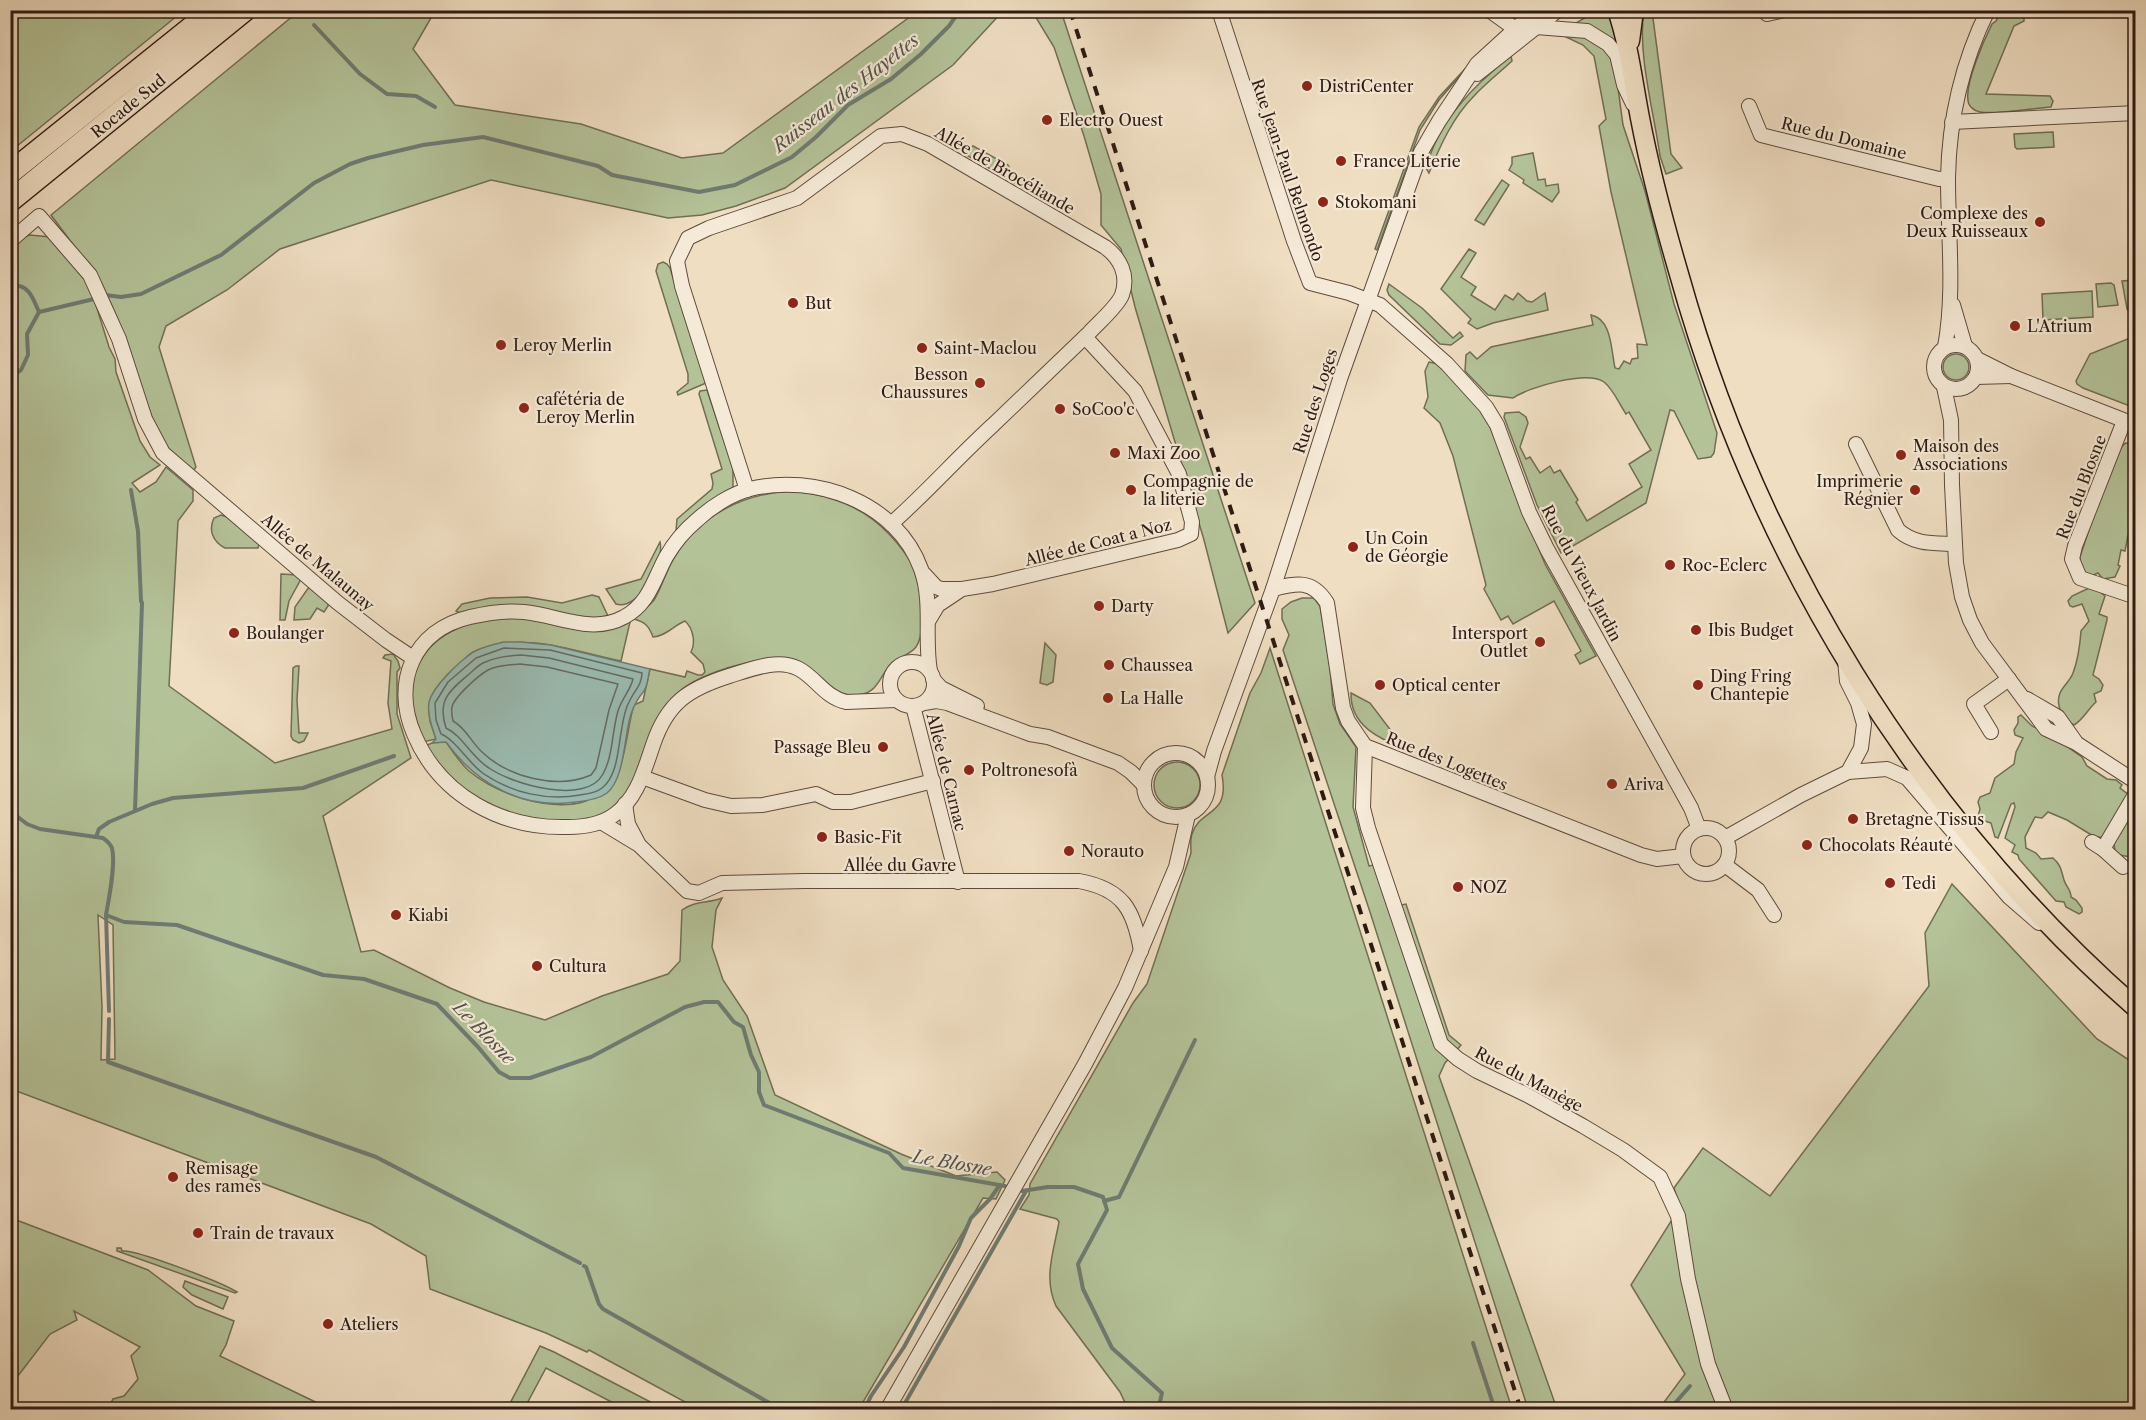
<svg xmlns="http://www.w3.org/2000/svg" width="2146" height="1420" viewBox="0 0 2146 1420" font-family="'Libre Caslon Text',serif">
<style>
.green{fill:#b4c298;stroke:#706e55;stroke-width:1.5;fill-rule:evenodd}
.water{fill:#9abcb3;stroke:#6e7b73;stroke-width:1.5}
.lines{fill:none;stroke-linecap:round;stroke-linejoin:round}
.shore{stroke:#646b62;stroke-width:1.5}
.stream{stroke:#6e7b73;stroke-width:4}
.minor-casing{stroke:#5e4b3e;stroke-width:16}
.major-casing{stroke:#2d1a12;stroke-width:21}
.highway-casing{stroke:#2d1a12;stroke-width:24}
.minor{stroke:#f5ead7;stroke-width:14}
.major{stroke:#f0dec2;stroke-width:18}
.highway{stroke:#f0dec2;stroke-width:21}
.rail{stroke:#2d1a12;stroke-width:4;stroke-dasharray:10 10;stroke-linecap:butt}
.poi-dot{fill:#8f2418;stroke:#f5ead7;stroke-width:2}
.labels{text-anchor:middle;stroke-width:4.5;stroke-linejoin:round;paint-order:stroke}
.poi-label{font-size:16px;fill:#2d1a12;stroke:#f5ead7;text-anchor:start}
.street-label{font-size:16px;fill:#2d1a12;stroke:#f5ead7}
.water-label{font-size:18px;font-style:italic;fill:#53534a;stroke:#f5ead7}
</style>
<rect width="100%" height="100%" fill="#f0dec2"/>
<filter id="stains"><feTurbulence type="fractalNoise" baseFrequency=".00333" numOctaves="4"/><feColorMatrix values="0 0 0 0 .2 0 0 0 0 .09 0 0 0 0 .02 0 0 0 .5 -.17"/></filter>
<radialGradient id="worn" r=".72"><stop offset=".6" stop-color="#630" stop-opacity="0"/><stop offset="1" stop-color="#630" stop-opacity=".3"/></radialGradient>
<g class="green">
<path d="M11 10H183V11L11 151Z"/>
<path d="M2002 10 2024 11V21L2014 26 1986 94 2050 96 2053 101 2051 107C2034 108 1995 115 1980 112 1974 111 1968 106 1968 100 1965 83 1984 40 1992 24L1996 21Z"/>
<path d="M299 11H435L413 49 455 105 581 124 682 158 723 153 918 11H1003L953 65 785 188 736 206 702 215 668 218 491 180 280 249 227 290 166 326 159 347 196 467 193 471 165 445 155 426 116 315 101 282 51 215Z"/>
<path d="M1032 11H1061L1255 603 1228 633 1204 540 1135 307 1121 249 1101 225V194L1084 136 1054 47Z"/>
<path d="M1596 11H1609L1613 15 1619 54 1598 31 1576 23Z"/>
<path d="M1644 11H1652L1671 154 1682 168 1666 174 1660 156C1654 113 1637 52 1644 11Z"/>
<path d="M1560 34 1585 36 1602 47 1610 56 1617 81 1623 125 1645 191 1674 304 1717 433 1714 453 1711 457 1698 459 1674 411 1670 410 1646 503 1561 553 1537 505 1504 417 1505 413 1519 412 1526 417 1528 423 1520 447 1526 459 1530 457 1540 473 1550 466 1554 473 1560 470 1578 500 1576 502 1587 521 1642 487 1629 464 1651 450 1629 412 1626 414C1619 404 1614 390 1604 382 1587 370 1529 387 1513 398L1488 395 1465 371 1466 355 1470 352 1477 359 1491 347 1593 325 1591 315C1612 319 1611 350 1615 368L1619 369 1624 361 1630 364 1632 359 1638 358 1637 344 1647 345 1611 192 1599 126 1606 119 1594 56 1583 45Z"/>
<path d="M1511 56 1512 61C1499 73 1486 83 1474 96 1453 117 1440 146 1429 173L1426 168C1439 120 1473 86 1511 56Z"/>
<path d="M1476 57 1439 100 1420 130 1377 250 1375 249 1419 127 1439 97Z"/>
<path d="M2053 132 2054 147 2017 149 2015 147 2014 134Z"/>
<path d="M973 146 1008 165 1016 181H1024L1064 202 1060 209 963 153Z"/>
<path d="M1533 153 1538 180 1545 179 1546 186 1558 184 1559 192 1552 202 1523 183 1524 180 1509 170 1512 164V157Z"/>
<path d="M1502 180 1509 185 1484 225 1475 220Z"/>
<path d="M30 235 50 237 84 278 92 292 109 347 115 359 116 372 140 441 150 457 160 465 132 483 140 492 156 482 166 467 193 490V501L178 521 169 686 275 763 392 729 388 703 391 661 383 658 385 655 393 654 398 661 400 668 397 672V714L411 758 323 816 361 952 374 950 450 988 484 1002 545 1020 602 996 668 974 680 961 682 910C696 900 706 904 722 898L716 910 712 947 723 980 747 1016 775 1095 901 1154 956 1176 997 1172 1005 1180 996 1199 983 1198 859 1409H698L589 1350 587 1352 546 1333 430 1289 426 1256 371 1224 11 1089 10 247 21 238ZM98 915 113 925 115 1059 101 1060 102 1007Z"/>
<path d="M1469 249 1476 253 1461 277 1476 287 1471 295 1495 310 1505 295 1513 300 1518 293 1527 301 1532 302 1545 293 1548 310 1493 323 1477 329 1468 323 1471 319 1441 289Z"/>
<path d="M663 262 667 264 670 268 706 383 678 395 677 392 688 383V374L656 271 658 264Z"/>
<path d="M2135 280H2136L2135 321 2127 309 2122 281Z"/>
<path d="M2111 283 2114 285 2118 305 2098 307 2096 284Z"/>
<path d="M1389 284 1422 308 1453 338 1460 332 1463 336 1451 345 1440 344 1389 295 1387 290Z"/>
<path d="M2092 291 2093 317 2043 320 2042 294Z"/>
<path d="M2130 338 2135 358V408L2083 388 2077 384 2076 381 2090 354Z"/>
<circle cx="1956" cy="367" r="13"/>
<path d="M1429 362 1438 364 1474 399 1490 427 1545 564 1596 656 1580 664 1575 655 1581 651 1554 601 1513 624 1508 616 1501 620 1484 589 1486 585 1453 456 1440 423 1424 408 1428 397 1425 371Z"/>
<path d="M707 390 733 468V489L676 531 677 519 712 489 713 483 711 474 722 469 699 394 700 391Z"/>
<path d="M2126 443 2135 444V536L2128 535 2125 551 2121 550 2118 565 2120 566 2115 577 2103 579 2098 573 2091 576 2086 575 2081 567 2080 557C2087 538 2112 449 2126 443Z"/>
<path d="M793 491C830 495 863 506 890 535 902 548 919 570 921 589 922 598 921 608 921 616 922 627 922 638 916 647 909 656 897 657 890 665 879 678 878 692 859 695 833 699 819 670 797 661 774 651 715 670 693 682 647 707 649 761 624 801 621 805 614 808 609 811 578 829 523 823 491 807 463 792 443 771 425 746L434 742H446C453 752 460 763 469 771 497 794 550 813 586 801 593 798 614 775 619 768 625 759 629 719 634 705L643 701 650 669 685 677 687 671 698 675H702L705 672 703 664 691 652C696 643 693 628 685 621 673 626 666 636 653 637 649 626 645 622 634 619 641 613 648 607 654 600 662 587 666 571 674 558 699 515 744 493 793 491Z"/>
<path d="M221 515 227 517 259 544 258 548H225C213 542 208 530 214 518Z"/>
<path d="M660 542C665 560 640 611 616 604L606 589 641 579Z"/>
<path d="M281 574 298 575 301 579 289 601 285 620H280Z"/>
<path d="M309 587 328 602V606L324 612 317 608 310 619 294 620 295 607Z"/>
<path d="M2089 588 2098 590 2105 596 2099 614 2107 617V620L2093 675 2099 679 2103 685 2101 691 2094 694 2096 702C2088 709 2083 720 2074 725 2063 720 2055 705 2060 693 2063 686 2070 681 2073 673 2078 660 2080 645 2081 631L2089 621 2082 604 2073 607 2070 606 2068 601 2072 596Z"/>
<path d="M592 595 599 597 608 616C582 623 558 609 533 607 509 605 485 611 462 614L456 611 462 604 490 598 527 597 562 603Z"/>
<path d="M1302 598H1314L1320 606 1330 667 1333 704 1340 724 1356 747 1353 807 1369 866 1374 865 1390 907 1406 904 1449 1035 1461 1045 1445 1063 1439 1076 1557 1409H1528L1370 912 1283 650 1289 635 1282 619V609L1291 602Z"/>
<path d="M502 618C509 618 518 617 525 618 568 623 585 642 630 622L621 661C575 652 532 633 486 648 482 649 476 650 473 652 457 662 440 695 429 711L430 721 436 739 423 742C402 696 409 648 461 627 474 621 488 620 502 618Z"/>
<path d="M1045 643 1056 655 1053 682 1047 685 1040 683Z"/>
<path d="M1270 648 1512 1409H1128L1120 1392 1056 1306C1043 1278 1054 1250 1059 1222L1057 1219 1020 1209 1029 1195 1030 1184 1133 1003 1147 984 1191 853C1191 847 1190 840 1192 834 1200 808 1230 817 1222 775L1250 693 1261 673Z"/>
<path d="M296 666H299L297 700 299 733H308L304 741 299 743 293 740 291 736 293 668Z"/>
<path d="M1351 693 1370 703 1405 749C1380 739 1350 726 1351 693Z"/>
<path d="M2021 715 2032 726 2047 733 2082 757 2087 766 2107 779 2116 780 2122 785 2120 788 2129 795 2104 838 2093 836 2067 820 2048 812 2042 818 2035 817 2025 837 2026 848 2036 853 2041 859 2053 858C2061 865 2061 870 2064 880 2066 887 2071 889 2071 897L2076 900 2082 908V912L2079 914 2066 907 2064 902 2056 901 2019 859 2018 855 2012 852 2015 845 2005 838 2015 807 2014 803 2011 804 1998 838 1995 837 1991 823 1982 820 1978 816 1980 809 1978 802 1980 797 1990 793 1995 778 2014 764 2016 752 2023 738 2015 735 2014 730 2018 723V717Z"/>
<circle cx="1177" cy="785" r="23"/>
<path d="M2135 805V860L2131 857 2119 855 2115 852 2114 843Z"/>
<path d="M1952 884 2097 1039 2135 1064V1409H1659L1685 1374 1631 1285 1680 1207 1674 1188 1703 1148 1770 1196 1929 986 1925 933Z"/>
<path d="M11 1218 148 1270 196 1306 234 1321 226 1345 220 1356 330 1409H108L113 1399 124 1396 138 1379 131 1356 140 1347 74 1311 77 1320 50 1334 11 1385Z"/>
<path d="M117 1248H121L122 1251C136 1249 223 1283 237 1292L235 1293 117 1251Z"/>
<path d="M185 1281 228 1297 223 1309 192 1295 183 1287Z"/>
<path d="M540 1346 554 1352 664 1409H625L546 1368 524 1409H507Z"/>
</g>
<path class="water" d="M503 642H521L551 645 650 669C648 675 648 685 644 691 638 698 634 705 631 714 624 736 625 778 607 793 599 799 586 801 576 802 523 810 476 784 446 742L432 743 436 739C432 727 427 714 429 702 433 686 459 662 472 653 481 647 493 645 503 642Z"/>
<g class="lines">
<g class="shore">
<path d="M504 648 550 650 642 673C642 685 634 691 629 702 624 711 623 722 621 733 618 749 617 777 602 788 596 793 587 794 580 795 547 801 512 793 484 774 468 763 456 740 441 734L436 720 435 703 448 682 476 658Z"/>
<path d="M521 655 549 658 633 679C631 689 621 700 618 711 612 731 613 756 603 774 586 806 512 784 489 768 471 757 463 736 446 728 437 701 449 691 468 675 473 671 477 666 483 663 495 657 508 656 521 655Z"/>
<path d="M520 664 547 667 618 684 609 710 596 768 591 775C557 790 508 777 482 752 471 742 466 728 453 721 452 716 451 711 452 707 454 697 479 675 488 670 498 665 509 665 520 664Z"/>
</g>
<g class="stream">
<path d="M314 25 360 74 387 94 416 96 435 107"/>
<path d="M10 286C28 282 33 298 39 312"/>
<path d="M105 295 121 297 141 294 221 255 314 183 350 164 368 158 423 145 483 137 598 166 612 175 699 192 735 185 792 157 816 137 848 105 891 79 921 54 949 26 960 10"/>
<path d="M10 377 21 370 28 355 27 334 39 312 94 299"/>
<path d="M10 400 12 422 16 431 14 437 10 440"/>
<path d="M131 490 138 531 141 601 142 603 135 811"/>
<path d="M10 811 27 824 40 829 103 838C107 841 110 843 112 848 116 864 109 898 106 915L124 922 177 925 323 975 364 979 437 1004 478 1047 499 1072 510 1078H530L591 1057 685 1007 704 1002H718L734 1022 743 1027 751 1055 759 1072V1092L764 1105 889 1153 903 1168 1005 1186"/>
<path d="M96 837 99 829 109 822 152 804 173 798 303 788 394 756"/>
<path d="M106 915 109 1011"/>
<path d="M109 1019 108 1062 376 1157 580 1263"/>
<path d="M1022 1191 1048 1187H1074L1103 1197 1107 1210 1078 1264 1083 1289 1112 1348 1162 1393 1158 1410"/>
<path d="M1104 1201 1119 1197 1195 1040"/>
<path d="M584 1266 586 1267 599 1304 603 1309 782 1410"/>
<path d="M1473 1343 1495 1410"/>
<path d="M864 1410 871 1396 904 1347 959 1246 971 1218 990 1199 999 1186"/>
<path d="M901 1410 1026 1191"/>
<path d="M1669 1410 1690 1386"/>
</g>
<g class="minor-casing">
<g id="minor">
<path d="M1219 10 1294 241 1310 283 1349 293 1380 305 1447 364 1486 407 1497 425 1529 512 1547 549 1691 808 1699 829"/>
<path d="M1489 10 1521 33"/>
<path d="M1767 14 1784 10"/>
<path d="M1536 27 1587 31 1608 44 1617 55 1624 85 1633 104"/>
<path d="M1477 74 1558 10"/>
<path d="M1749 106 1761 135 1939 179 1948 178"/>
<path d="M1952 122 2136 113"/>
<path d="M10 241 39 216 90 275 119 339 145 419 163 453 338 603 386 640 413 658"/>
<path d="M1953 305 1965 346"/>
<circle cx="1956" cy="367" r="22"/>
<path d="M1945 347C1955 292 1948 235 1948 178 1949 120 1962 63 1988 10"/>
<path d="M1977 359 2011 376 2136 425"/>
<path d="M1976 377 2011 376"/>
<path d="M1944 387 1951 420 1952 485 1956 563 1962 597 1970 620 1982 643 2046 729 2076 743 2136 782"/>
<path d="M2124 421 2075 546 2072 559 2080 578 2136 597"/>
<path d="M1856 444 1898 530C1915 545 1933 543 1955 544"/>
<path d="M747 490 682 286 677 261 688 238 709 228 797 198 881 136 902 134 928 144 1105 247C1120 258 1129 275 1122 295 1117 307 1098 323 1089 333 1057 364 1025 394 993 425 958 457 926 493 891 524"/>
<path d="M924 574 936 587 941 589H962L993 584 1178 540 1191 534 1192 522 1179 474 1135 391 1085 337"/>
<path d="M1273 589C1297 583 1312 579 1327 603L1343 708 1348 721 1365 746 1641 855 1657 859 1683 856"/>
<path d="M929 620 938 605 959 591"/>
<path d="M1845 660 1847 681 1858 703 1864 724 1861 748 1848 772"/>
<circle cx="912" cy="684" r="22"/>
<path d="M933 679 941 688 977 706"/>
<path d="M2027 699 2058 717 2075 741"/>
<path d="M896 700 846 702C815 695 811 658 769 665 756 667 742 672 729 676 688 689 667 703 653 745 644 771 637 799 614 815 600 825 584 827 568 827 502 829 440 796 414 734 392 683 413 630 470 617 487 613 506 610 524 612 557 615 592 635 624 617 649 604 654 579 666 557 674 543 685 530 697 520 711 507 731 494 750 489 815 473 897 502 921 569 933 602 924 637 930 671"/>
<path d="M924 703 936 701 947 703 1030 734 1048 737 1118 763 1131 772 1144 785"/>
<path d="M913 706 958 882"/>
<path d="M1991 732 1974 704 2009 679"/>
<path d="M1365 746 1363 808 1368 828 1441 1044 1458 1059 1477 1071 1527 1095 1583 1126 1623 1150 1660 1177 1678 1216 1688 1279 1708 1364 1726 1410"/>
<circle cx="1176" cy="785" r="32"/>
<path d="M642 777 705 800 731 806 763 805 816 794 833 802H851L933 781"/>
<path d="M1207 777 1214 751 1273 589 1340 379 1421 152 1439 121 1477 64 1536 10"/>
<path d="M625 804 628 824 638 843"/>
<path d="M601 822 639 845 687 891 699 893 722 883 804 881H1079C1123 889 1134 910 1141 951"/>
<circle cx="1706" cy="851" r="23"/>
<path d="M1725 838 1801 795 1848 772 1887 769 1907 778 2009 897 2039 923"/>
<path d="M2092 842 2103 849 2123 867"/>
<path d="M2103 849 2136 793"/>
<path d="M1725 865 1758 890 1774 915"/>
<path d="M887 1410 1085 1064 1125 988 1176 867 1188 815"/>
</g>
</g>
<g class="major-casing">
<g id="major">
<path d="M1617 10C1629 45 1633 82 1640 118 1650 170 1664 223 1679 274 1757 554 1917 816 2136 1008"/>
<path d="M1630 41 1634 10"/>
</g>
</g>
<g class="highway-casing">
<g id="highway">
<path d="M10 173 213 10"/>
<path d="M10 201 245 10"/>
</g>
</g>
<use href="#minor" class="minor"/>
<use href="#major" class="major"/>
<use href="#highway" class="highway"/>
<path class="rail" d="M1070 10 1521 1410"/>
</g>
<g class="poi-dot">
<circle cx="1307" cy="86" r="6"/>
<circle cx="1047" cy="120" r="6"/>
<circle cx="1341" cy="161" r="6"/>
<circle cx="1323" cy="202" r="6"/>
<circle cx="2040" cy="222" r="6"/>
<circle cx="793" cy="303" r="6"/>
<circle cx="2015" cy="326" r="6"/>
<circle cx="501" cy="345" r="6"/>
<circle cx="922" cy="348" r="6"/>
<circle cx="980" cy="383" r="6"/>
<circle cx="524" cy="408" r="6"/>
<circle cx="1060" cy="409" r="6"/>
<circle cx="1115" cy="453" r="6"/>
<circle cx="1901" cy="455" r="6"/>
<circle cx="1131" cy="490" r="6"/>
<circle cx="1915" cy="490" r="6"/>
<circle cx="1353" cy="547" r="6"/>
<circle cx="1670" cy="565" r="6"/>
<circle cx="1099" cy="606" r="6"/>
<circle cx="1696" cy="630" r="6"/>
<circle cx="234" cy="633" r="6"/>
<circle cx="1540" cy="642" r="6"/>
<circle cx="1109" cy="665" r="6"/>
<circle cx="1380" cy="685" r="6"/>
<circle cx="1698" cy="685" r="6"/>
<circle cx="1108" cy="698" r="6"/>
<circle cx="883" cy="747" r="6"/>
<circle cx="969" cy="770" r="6"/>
<circle cx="1612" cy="784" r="6"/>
<circle cx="1853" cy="819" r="6"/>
<circle cx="822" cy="837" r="6"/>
<circle cx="1807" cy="845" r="6"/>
<circle cx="1069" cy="851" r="6"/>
<circle cx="1890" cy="883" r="6"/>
<circle cx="1458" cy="887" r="6"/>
<circle cx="396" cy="915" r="6"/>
<circle cx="537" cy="966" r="6"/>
<circle cx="173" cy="1177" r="6"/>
<circle cx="198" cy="1233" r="6"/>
<circle cx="328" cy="1324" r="6"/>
</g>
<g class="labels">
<g class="poi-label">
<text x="1319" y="92">DistriCenter</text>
<text x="1059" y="126">Electro Ouest</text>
<text x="1353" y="167">France Literie</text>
<text x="1335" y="208">Stokomani</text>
<text x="2028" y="219" text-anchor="end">Complexe des<tspan x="2028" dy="18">Deux Ruisseaux</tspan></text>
<text x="805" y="309">But</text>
<text x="2027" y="332">L'Atrium</text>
<text x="513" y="351">Leroy Merlin</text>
<text x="934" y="354">Saint-Maclou</text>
<text x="968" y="380" text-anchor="end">Besson<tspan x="968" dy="18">Chaussures</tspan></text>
<text x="536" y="405">cafétéria de<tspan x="536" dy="18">Leroy Merlin</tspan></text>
<text x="1072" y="415">SoCoo'c</text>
<text x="1913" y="452">Maison des<tspan x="1913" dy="18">Associations</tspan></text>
<text x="1127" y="459">Maxi Zoo</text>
<text x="1143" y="487">Compagnie de<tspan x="1143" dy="18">la literie</tspan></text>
<text x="1903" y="487" text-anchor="end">Imprimerie<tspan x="1903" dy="18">Régnier</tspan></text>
<text x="1365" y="544">Un Coin<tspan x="1365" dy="18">de Géorgie</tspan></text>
<text x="1682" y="571">Roc-Eclerc</text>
<text x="1111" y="612">Darty</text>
<text x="1708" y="636">Ibis Budget</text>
<text x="246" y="639">Boulanger</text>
<text x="1528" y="639" text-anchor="end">Intersport<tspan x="1528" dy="18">Outlet</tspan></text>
<text x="1121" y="671">Chaussea</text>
<text x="1710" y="682">Ding Fring<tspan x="1710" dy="18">Chantepie</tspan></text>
<text x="1392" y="691">Optical center</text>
<text x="1120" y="704">La Halle</text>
<text x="871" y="753" text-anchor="end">Passage Bleu</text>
<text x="981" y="776">Poltronesofà</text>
<text x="1624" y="790">Ariva</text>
<text x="1865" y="825">Bretagne Tissus</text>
<text x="834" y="843">Basic-Fit</text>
<text x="1819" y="851">Chocolats Réauté</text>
<text x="1081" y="857">Norauto</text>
<text x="1902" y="889">Tedi</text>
<text x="1470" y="893">NOZ</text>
<text x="408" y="921">Kiabi</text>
<text x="549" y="972">Cultura</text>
<text x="185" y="1174">Remisage<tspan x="185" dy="18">des rames</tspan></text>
<text x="210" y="1239">Train de travaux</text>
<text x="340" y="1330">Ateliers</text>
</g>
<g class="street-label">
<text transform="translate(128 106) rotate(-39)" y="6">Rocade Sud</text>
<text transform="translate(1844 138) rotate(14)" y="6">Rue du Domaine</text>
<text transform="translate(1005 170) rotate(30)" y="6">Allée de Brocéliande</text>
<text transform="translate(1288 170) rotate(71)" y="6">Rue Jean-Paul Belmondo</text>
<text transform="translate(1315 401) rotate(-72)" y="6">Rue des Loges</text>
<text transform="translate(2081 487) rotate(-69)" y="6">Rue du Blosne</text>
<text transform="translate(1098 542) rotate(-14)" y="6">Allée de Coat a Noz</text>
<text transform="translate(318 562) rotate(40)" y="6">Allée de Malaunay</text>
<text transform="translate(1582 573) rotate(62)" y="6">Rue du Vieux Jardin</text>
<text transform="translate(1447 761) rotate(22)" y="6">Rue des Logettes</text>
<text transform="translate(947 772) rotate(76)" y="6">Allée de Carnac</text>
<text x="900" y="871">Allée du Gavre</text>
<text transform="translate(1529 1079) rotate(28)" y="6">Rue du Manège</text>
</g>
<g class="water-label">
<text transform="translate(846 93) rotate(-38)" y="6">Ruisseau des Hayettes</text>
<text transform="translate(484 1033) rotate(46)" y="6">Le Blosne</text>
<text transform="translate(952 1163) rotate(10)" y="6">Le Blosne</text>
</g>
</g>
<rect width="2146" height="1420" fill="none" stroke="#f0dec2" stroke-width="36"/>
<rect x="12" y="12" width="2122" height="1396" fill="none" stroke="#2d1a12" stroke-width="3"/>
<rect x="18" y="18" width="2110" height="1384" fill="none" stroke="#2d1a12" stroke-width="1.5"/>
<rect width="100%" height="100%" filter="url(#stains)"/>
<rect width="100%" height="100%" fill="url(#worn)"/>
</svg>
